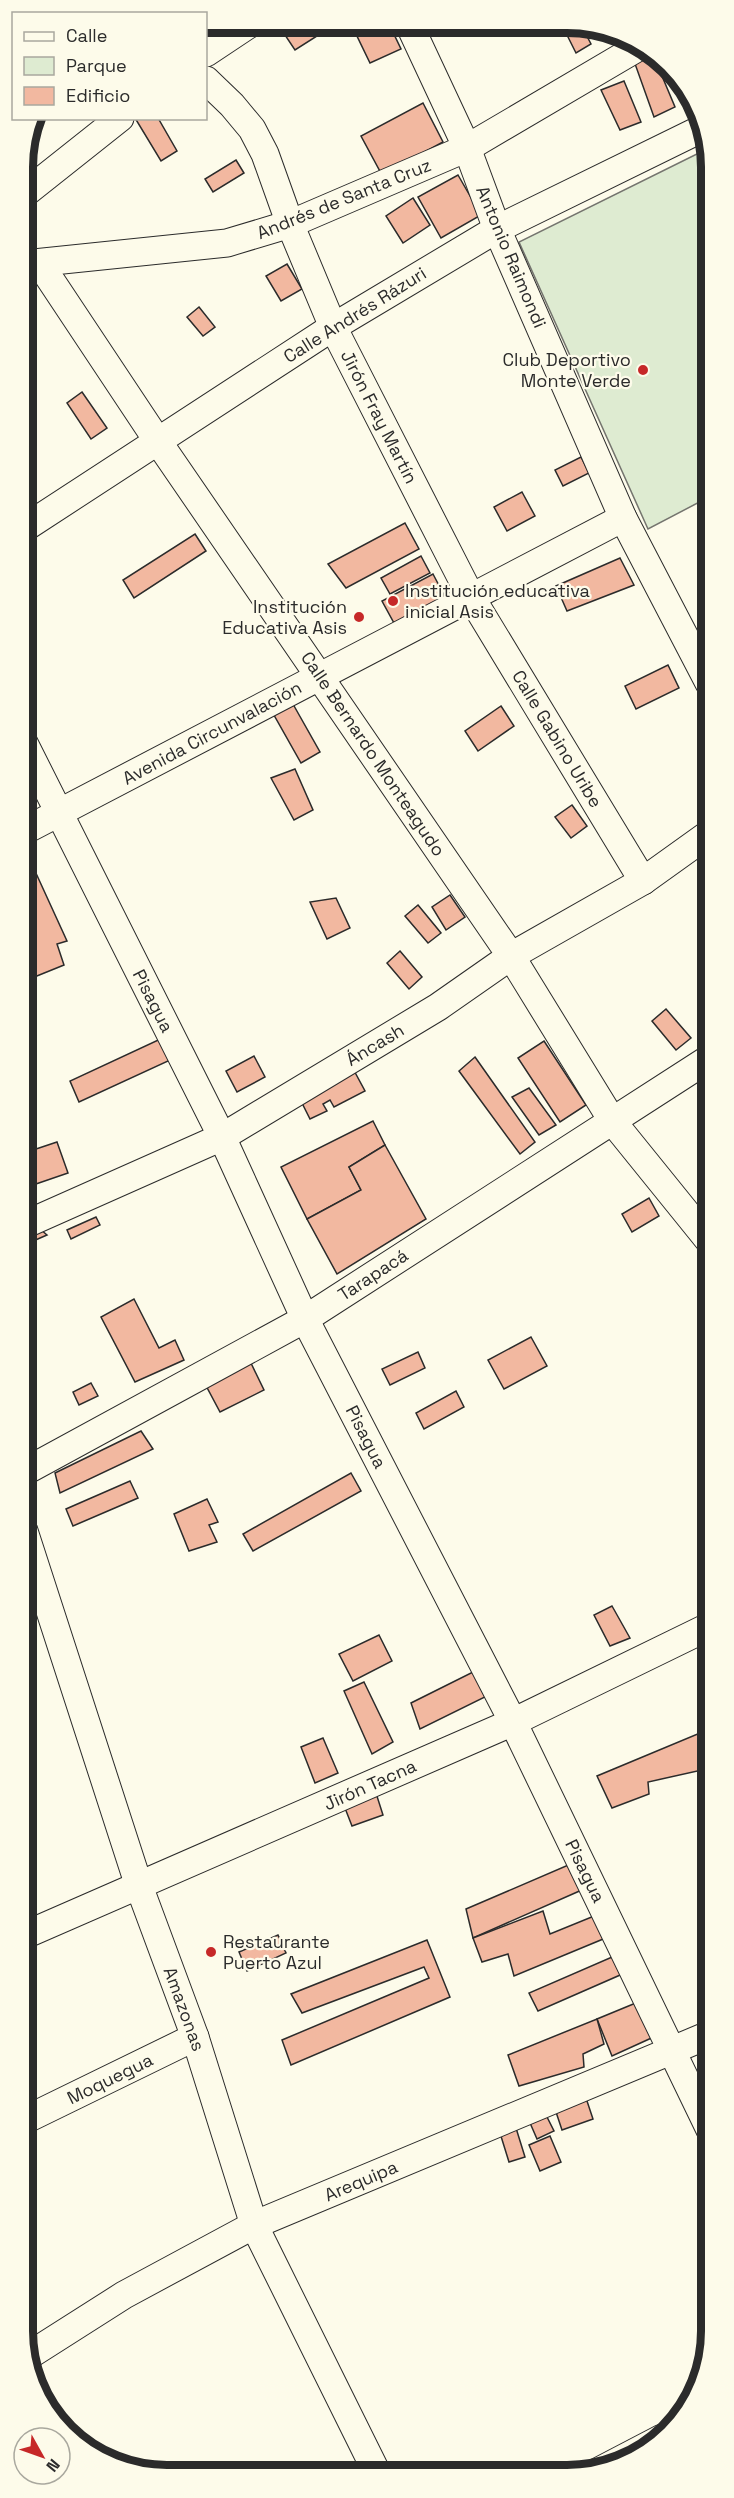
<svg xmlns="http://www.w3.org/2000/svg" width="734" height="2498" viewBox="0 0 734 2498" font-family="'Space Grotesk',sans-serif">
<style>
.green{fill:#deebd1;stroke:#74746e;stroke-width:1.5}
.building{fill:#f2b8a0;stroke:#2b2b2b;stroke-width:1.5}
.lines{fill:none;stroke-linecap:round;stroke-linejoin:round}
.minor-casing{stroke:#2b2b2b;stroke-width:29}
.minor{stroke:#fdfbea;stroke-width:27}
.poi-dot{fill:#c62828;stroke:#fdfbea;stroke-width:2}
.labels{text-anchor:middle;stroke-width:4.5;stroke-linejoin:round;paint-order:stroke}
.street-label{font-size:18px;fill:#2b2b2b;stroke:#fdfbea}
.poi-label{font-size:18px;fill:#2b2b2b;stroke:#fdfbea;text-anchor:end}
.rim{fill:none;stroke:#2b2b2b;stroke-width:8}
</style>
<rect width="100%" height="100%" fill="#fdfbea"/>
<path class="green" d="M709 148V497L648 529 519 242Z"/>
<g class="building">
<path d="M277 23H309L317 36 295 50Z"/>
<path d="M378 24H389L401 49 370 63 356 34Z"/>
<path d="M562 25H581L591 44 576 53Z"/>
<path d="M650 54 654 57 675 107 654 117 634 61Z"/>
<path d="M624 81 641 122 620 130 601 90Z"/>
<path d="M423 103 443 142 382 175 361 136Z"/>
<path d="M135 118H158L177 151 161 161Z"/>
<path d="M236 160 244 173 213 192 205 179Z"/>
<path d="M458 175 481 215 441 238 418 197Z"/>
<path d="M413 198 430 225 403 243 386 216Z"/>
<path d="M287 264 302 289 281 301 266 276Z"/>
<path d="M199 307 215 327 203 336 187 317Z"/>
<path d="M82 392 107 428 91 439 67 403Z"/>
<path d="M581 457 589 473 563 486 555 470Z"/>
<path d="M522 492 535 516 507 531 494 507Z"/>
<path d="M405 523 419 549 346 588 328 564Z"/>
<path d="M195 534 206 551 134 598 123 580Z"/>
<path d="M421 556 430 573 390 594 381 578Z"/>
<path d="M620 558 634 585 567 611 556 586Z"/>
<path d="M433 574 445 597 394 623 382 601Z"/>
<path d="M668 665 679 688 636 709 625 686Z"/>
<path d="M289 697 320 752 301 763 270 708Z"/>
<path d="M501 706 514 726 478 751 465 731Z"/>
<path d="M295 769 313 810 294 820 271 778Z"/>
<path d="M572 805 587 826 571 838 555 817Z"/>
<path d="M24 847 67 941 57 944 64 965 27 980 24 973Z"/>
<path d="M450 895 465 917 446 930 432 907Z"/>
<path d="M336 898 350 928 327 939 310 902Z"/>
<path d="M418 905 441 933 428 943 405 916Z"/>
<path d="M400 951 422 977 409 989 387 963Z"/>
<path d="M666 1009 691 1038 676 1050 652 1021Z"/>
<path d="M169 1035 179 1056 79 1102 70 1081Z"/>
<path d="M544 1041 586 1105 560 1122 518 1058Z"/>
<path d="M254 1056 265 1077 237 1092 226 1071Z"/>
<path d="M475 1057 535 1142 520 1154 459 1071Z"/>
<path d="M351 1065 365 1091 334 1107 330 1100 323 1104 327 1111 310 1119 299 1097Z"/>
<path d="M529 1088 556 1125 539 1135 512 1097Z"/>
<path d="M373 1121 385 1145 349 1167 361 1190 307 1219 281 1167Z"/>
<path d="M57 1142 68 1173 33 1185 24 1153Z"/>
<path d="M385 1145 426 1219 337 1274 307 1219 361 1190 349 1167Z"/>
<path d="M649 1198 659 1216 632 1232 622 1214Z"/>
<path d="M96 1217 100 1225 71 1239 67 1230Z"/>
<path d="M40 1229 47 1235 24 1245V1236Z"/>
<path d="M134 1299 159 1348 175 1340 184 1360 135 1382 101 1317Z"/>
<path d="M531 1337 547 1366 504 1389 488 1360Z"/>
<path d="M418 1352 425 1368 390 1385 382 1369Z"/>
<path d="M248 1357 264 1390 220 1412 203 1380Z"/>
<path d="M91 1383 98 1396 79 1405 73 1392Z"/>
<path d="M456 1391 464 1407 424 1429 416 1413Z"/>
<path d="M141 1431 153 1449 60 1493 55 1473Z"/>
<path d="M351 1473 361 1491 253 1551 243 1534Z"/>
<path d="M130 1481 138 1498 73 1526 66 1509Z"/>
<path d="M207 1499 218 1522 209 1525 217 1542 189 1551 174 1514Z"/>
<path d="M612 1606 630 1638 610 1646 594 1615Z"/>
<path d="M710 1633V1671L697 1639Z"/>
<path d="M379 1635 392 1661 353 1681 339 1654Z"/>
<path d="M479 1669 491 1694 420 1729 411 1703Z"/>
<path d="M364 1682 393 1742 372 1754 344 1691Z"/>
<path d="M700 1733 711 1768 648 1782 649 1794 612 1808 597 1776Z"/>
<path d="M323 1738 338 1773 315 1783 301 1747Z"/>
<path d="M375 1790 383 1815 352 1826 343 1803Z"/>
<path d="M573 1863 584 1889 473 1938 466 1909Z"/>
<path d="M543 1911 550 1934 599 1914 608 1937 514 1976 508 1954 482 1962 473 1938Z"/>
<path d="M278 1935 286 1953 247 1971 239 1952Z"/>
<path d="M427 1940 450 1997 291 2065 282 2040 429 1978 424 1967 302 2013 291 1994Z"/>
<path d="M619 1954 627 1972 538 2011 529 1993Z"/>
<path d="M643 2000 658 2035 612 2056 597 2019Z"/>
<path d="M597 2019 604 2044 583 2054 584 2067 519 2086 508 2055Z"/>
<path d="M585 2095 593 2119 562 2130 554 2106Z"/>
<path d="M543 2109 554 2131 537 2139 527 2116Z"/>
<path d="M516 2128 525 2157 509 2162 500 2133Z"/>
<path d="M550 2136 561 2162 540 2171 529 2145Z"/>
<path d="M39 2376 58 2412 54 2414 35 2378Z"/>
</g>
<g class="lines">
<g class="minor-casing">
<g id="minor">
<path d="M409 24 467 148 497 229 623 518 709 683"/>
<path d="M206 53 251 23"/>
<path d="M206 80 232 105 252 129 265 154 290 224 333 327 471 597 643 881"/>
<path d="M23 195 120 118"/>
<path d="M24 264 227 243 290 224 467 148 637 48"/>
<path d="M40 264 157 440 511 956 613 1122 710 1242"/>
<path d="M23 529 333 327 497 229 703 128"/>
<path d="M23 741 222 1137 305 1319 513 1722 711 2132"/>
<path d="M24 831 623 518"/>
<path d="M24 1225 222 1137 438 1007 511 956 643 881 710 833"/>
<path d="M24 1472 305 1319 710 1058"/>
<path d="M24 1531 139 1886 195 2037 254 2225 377 2473"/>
<path d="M25 1935 513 1722 710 1626"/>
<path d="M25 2120 195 2037"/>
<path d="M25 2358 124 2295 254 2225 711 2034"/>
<path d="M595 2473 662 2438"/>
</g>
</g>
<use href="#minor" class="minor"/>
</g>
<g class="poi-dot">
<circle cx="643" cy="370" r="6"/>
<circle cx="393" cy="601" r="6"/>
<circle cx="359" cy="617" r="6"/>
<circle cx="211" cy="1952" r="6"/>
</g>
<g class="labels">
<g class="street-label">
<text transform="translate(344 199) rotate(-22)" y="6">Andrés de Santa Cruz</text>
<text transform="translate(511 257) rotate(67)" y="6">Antonio Raimondi</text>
<text transform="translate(355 315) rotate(-32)" y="6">Calle Andrés Rázuri</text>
<text transform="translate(379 417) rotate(63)" y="6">Jirón Fray Martín</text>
<text transform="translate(212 733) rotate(-28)" y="6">Avenida Circunvalación</text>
<text transform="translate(557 739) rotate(59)" y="6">Calle Gabino Uribe</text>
<text transform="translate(373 754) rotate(56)" y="6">Calle Bernardo Monteagudo</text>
<text transform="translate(153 1001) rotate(63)" y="6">Pisagua</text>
<text transform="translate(375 1045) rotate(-31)" y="6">Áncash</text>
<text transform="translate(373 1275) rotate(-33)" y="6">Tarapacá</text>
<text transform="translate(366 1437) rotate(63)" y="6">Pisagua</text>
<text transform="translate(370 1785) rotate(-24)" y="6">Jirón Tacna</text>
<text transform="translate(585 1871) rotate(64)" y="6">Pisagua</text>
<text transform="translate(184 2009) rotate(70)" y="6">Amazonas</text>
<text transform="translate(110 2079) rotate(-26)" y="6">Moquegua</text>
<text transform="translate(361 2181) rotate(-23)" y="6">Arequipa</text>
</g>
<g class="poi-label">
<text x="631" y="366">Club Deportivo<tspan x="631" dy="21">Monte Verde</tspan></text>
<text x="405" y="597" text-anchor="start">Institución educativa<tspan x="405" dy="21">inicial Asis</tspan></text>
<text x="347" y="613">Institución<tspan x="347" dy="21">Educativa Asis</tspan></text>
<text x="223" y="1948" text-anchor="start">Restaurante<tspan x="223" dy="21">Puerto Azul</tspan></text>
</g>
</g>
<path d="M0 0H734V2498H0ZM167 33H567A134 134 0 0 1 701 167V2331A134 134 0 0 1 567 2465H167A134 134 0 0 1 33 2331V167A134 134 0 0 1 167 33Z" fill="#fdfbea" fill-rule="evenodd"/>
<path class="rim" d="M167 33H567A134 134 0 0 1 701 167V2331A134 134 0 0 1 567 2465H167A134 134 0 0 1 33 2331V167A134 134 0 0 1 167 33Z"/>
<rect x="12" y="12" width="195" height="108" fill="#fdfbea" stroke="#a9a89e" stroke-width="1.5"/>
<rect x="24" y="32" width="30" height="9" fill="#fdfbea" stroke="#a9a89e" stroke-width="1.5"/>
<text x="66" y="42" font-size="18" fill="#2b2b2b">Calle</text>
<rect x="24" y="57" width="30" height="18" fill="#deebd1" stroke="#a9a89e" stroke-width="1.5"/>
<text x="66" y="72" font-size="18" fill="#2b2b2b">Parque</text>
<rect x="24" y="87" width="30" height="18" fill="#f2b8a0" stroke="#a9a89e" stroke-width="1.5"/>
<text x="66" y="102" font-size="18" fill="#2b2b2b">Edificio</text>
<g transform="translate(42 2456) rotate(130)"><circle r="28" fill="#fdfbea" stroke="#a9a89e" stroke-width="1.5"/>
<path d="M0-4.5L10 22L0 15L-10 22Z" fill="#c62828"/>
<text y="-9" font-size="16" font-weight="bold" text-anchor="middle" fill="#2b2b2b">N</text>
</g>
</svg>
